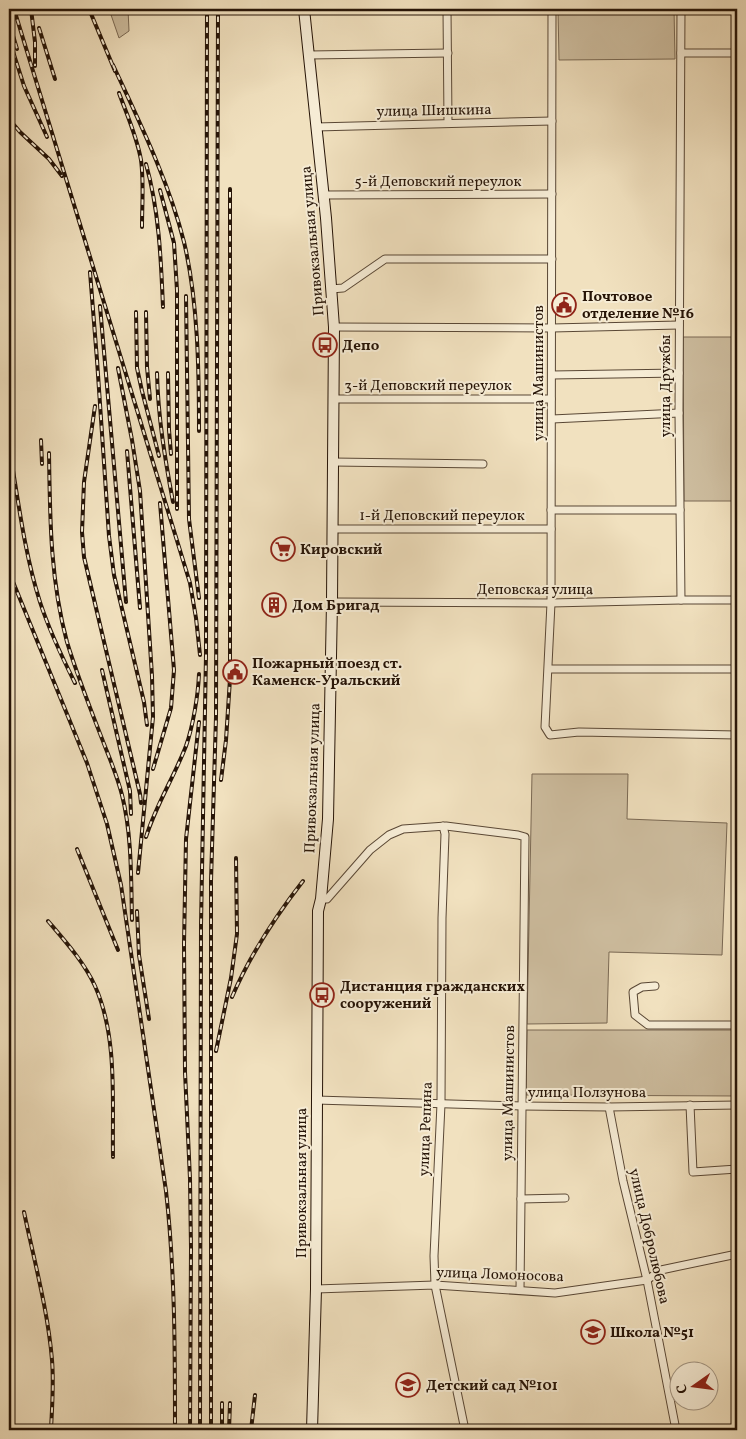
<svg xmlns="http://www.w3.org/2000/svg" width="746" height="1439" viewBox="0 0 746 1439" font-family="Vollkorn,serif">
<style>
.green{fill:#cebea0;stroke:#7a6954}
.lines{fill:none;stroke-linecap:round;stroke-linejoin:round}
.street-casing{stroke:#594735;stroke-width:9}
.secondary-casing{stroke:#261407;stroke-width:12}
.street{stroke:#f6ecd5;stroke-width:7}
.secondary{stroke:#f6ecd5;stroke-width:10}
.rail-casing{stroke:#261407;stroke-width:4}
.rail{stroke:#f6ecd5;stroke-width:2;stroke-dasharray:5.5;stroke-linecap:butt}
.labels{text-anchor:middle;stroke-width:4;stroke-linejoin:round;paint-order:stroke}
.street-label{font-size:15px;fill:#261407;stroke:#f6ecd5}
.poi-label{font-size:15px;font-weight:bold;fill:#261407;stroke:#f6ecd5;text-anchor:start}
</style>
<rect width="100%" height="100%" fill="#f1e1bf"/>
<filter id="stains"><feTurbulence type="fractalNoise" baseFrequency=".004" numOctaves="4"/><feColorMatrix values="0 0 0 0 .2 0 0 0 0 .09 0 0 0 0 .02 0 0 0 .5 -.17"/></filter>
<radialGradient id="worn" r=".72"><stop offset=".6" stop-color="#630" stop-opacity="0"/><stop offset="1" stop-color="#630" stop-opacity=".3"/></radialGradient>
<g class="green">
<path d="M109 9H128L129 31 119 38Z"/>
<path d="M558 9H674L675 59 559 60Z"/>
<path d="M683 337H737V501H684Z"/>
<path d="M532 774H628L627 819 727 823 722 955 609 952 607 1023 527 1024Z"/>
<path d="M527 1030H737V1096L526 1095Z"/>
</g>
<g class="lines">
<g class="street-casing">
<g id="street">
<path d="M447 9 448 123"/>
<path d="M552 9 551 603 545 727 550 735 579 732 737 735"/>
<path d="M681 9 679 413 681 600"/>
<path d="M681 53H737"/>
<path d="M309 55 448 53"/>
<path d="M316 127 552 121"/>
<path d="M324 195 552 194"/>
<path d="M331 289 343 288 385 259H552"/>
<path d="M334 327 552 328 679 325"/>
<path d="M552 375 679 373"/>
<path d="M334 399H551"/>
<path d="M552 419 679 413"/>
<path d="M333 462 483 464"/>
<path d="M551 510H680"/>
<path d="M333 529H551"/>
<path d="M332 602 551 603 681 600H737"/>
<path d="M549 669H737"/>
<path d="M443 826 445 834 442 918 441 1104 434 1256 435 1285 465 1430"/>
<path d="M321 899H327L370 850 389 835 403 829 446 826 518 835 525 837 520 1290"/>
<path d="M655 986 642 987 633 992 635 1015 648 1025H737"/>
<path d="M316 1100 522 1106 609 1107 737 1105"/>
<path d="M690 1105 693 1172 737 1169"/>
<path d="M609 1107 623 1181 647 1280 676 1430"/>
<path d="M521 1199 565 1198"/>
<path d="M316 1289 435 1285 555 1293 647 1280 661 1270 737 1254"/>
</g>
</g>
<g class="secondary-casing">
<path id="secondary" d="M304 9 326 218 334 327 332 602 328 819 321 899 318 911 316 1289 312 1430"/>
</g>
<use href="#street" class="street"/>
<use href="#secondary" class="secondary"/>
<g class="rail-casing">
<g id="rail">
<path d="M14 9 190 583 196 618 200 655"/>
<path d="M31 9 35 42V66"/>
<path d="M89 9 115 71"/>
<path d="M9 22 17 49"/>
<path d="M39 28 55 79"/>
<path d="M10 42 24 86 47 137"/>
<path d="M113 65C139 121 169 182 184 242 198 301 199 370 199 431"/>
<path d="M119 93C127 115 137 137 141 160 144 182 142 205 142 227"/>
<path d="M9 119 20 132 49 159 62 176"/>
<path d="M146 164C159 210 161 259 163 307"/>
<path d="M160 190 174 243 177 290V509"/>
<path d="M90 272 97 360 109 536 114 575 144 702 147 725"/>
<path d="M186 296 189 519 199 598"/>
<path d="M100 306 126 602"/>
<path d="M136 312 137 368 142 391 159 456"/>
<path d="M146 312 147 367 150 399"/>
<path d="M118 368 132 440 140 491 152 676 153 717 138 873"/>
<path d="M157 373C158 417 165 459 173 502"/>
<path d="M168 373 169 430 171 454"/>
<path d="M95 406 84 482 82 532 84 557 140 794 141 803"/>
<path d="M41 440 42 464"/>
<path d="M9 446C18 498 24 552 40 602 49 630 62 657 75 683"/>
<path d="M127 451 140 608"/>
<path d="M49 453C50 517 50 579 67 642 78 678 92 713 106 749 112 764 118 779 122 795 132 835 131 879 132 920"/>
<path d="M9 572 87 763 107 824 121 885 166 1191C175 1271 175 1350 175 1430"/>
<path d="M102 670 130 791 131 814"/>
<path d="M153 769 171 708 174 670 160 503"/>
<path d="M221 780 226 740 230 679V189"/>
<path d="M146 837C156 805 174 777 186 746 193 726 198 696 199 674"/>
<path d="M77 849 118 950"/>
<path d="M137 911 139 955 149 1019"/>
<path d="M48 921C65 941 84 962 95 986 118 1037 112 1102 113 1157"/>
<path d="M232 997C250 955 275 917 303 881"/>
<path d="M216 1051 231 978 237 934 236 858"/>
<path d="M24 1212C34 1260 48 1311 52 1360 54 1384 52 1407 51 1430"/>
<path d="M222 1403V1430"/>
<path d="M190 1430 191 1248 190 1179 185 1072 184 944 186 839 199 722"/>
<path d="M200 1430 201 925 206 655 207 9"/>
<path d="M211 1430V881L216 717 218 9"/>
<path d="M229 1430 230 1403"/>
<path d="M251 1430 255 1395"/>
</g>
</g>
<use href="#rail" class="rail"/>
</g>
<defs>
<g id="civic-ring" transform="scale(1.25)"><circle r="9.5" fill="#f6ecd5" stroke="#8f2418" stroke-width="1.5"/><path d="M-.6-6.5H3V-4.5H.6V-3L4-1V1h2V6H-6V1h2V-1L-.6-3ZM-1.2 2.5V6h2.4V2.5Z" fill="#8f2418"/></g>
<g id="bus-ring" transform="scale(1.25)"><circle r="9.5" fill="#f6ecd5" stroke="#8f2418" stroke-width="1.5"/><path d="M-5-6H5V4H4V6H2V4H-2V6H-4V4H-5ZM-3.5-4V0h7V-4ZM-3.5 1.2v1.5H-2V1.2ZM2 1.2v1.5H3.5V1.2Z" fill="#8f2418"/></g>
<g id="supermarket-ring" transform="scale(1.25)"><circle r="9.5" fill="#f6ecd5" stroke="#8f2418" stroke-width="1.5"/><path d="M-6-5.5h2.5l.6 2H6L4.5 2H-2.5L-4.4-4H-6ZM-1.5 3.2a1.3 1.3 0 1 0 .1 0ZM3 3.2a1.3 1.3 0 1 0 .1 0Z" fill="#8f2418"/></g>
<g id="building-ring" transform="scale(1.25)"><circle r="9.5" fill="#f6ecd5" stroke="#8f2418" stroke-width="1.5"/><path d="M-4-6H4V6H1V3H-1V6H-4ZM-2.5-4.3h1.7v1.8h-1.7ZM.8-4.3h1.7v1.8H.8ZM-2.5-1h1.7V.8h-1.7ZM.8-1h1.7V.8H.8Z" fill="#8f2418"/></g>
<g id="school-ring" transform="scale(1.25)"><circle r="9.5" fill="#f6ecd5" stroke="#8f2418" stroke-width="1.5"/><path d="M0-5L7-2L0 1L-7-2ZM-4 1L0 2.5L4 1V4Q0 6-4 4Z" fill="#8f2418"/></g>
</defs>
<g fill-rule="evenodd">
<use href="#civic-ring" x="564" y="305"/>
<use href="#bus-ring" x="325" y="345"/>
<use href="#supermarket-ring" x="283" y="549"/>
<use href="#building-ring" x="274" y="605"/>
<use href="#civic-ring" x="235" y="672"/>
<use href="#bus-ring" x="322" y="995"/>
<use href="#school-ring" x="593" y="1332"/>
<use href="#school-ring" x="408" y="1385"/>
</g>
<g class="labels">
<g class="street-label">
<text transform="translate(434 110) rotate(-1)" y="5">улица Шишкина</text>
<text x="438" y="186">5-й Деповский переулок</text>
<text transform="translate(312 241) rotate(-95)" y="5">Привокзальная улица</text>
<text transform="translate(538 373) rotate(-90)" y="5">улица Машинистов</text>
<text x="428" y="390">3-й Деповский переулок</text>
<text transform="translate(665 386) rotate(-90)" y="5">улица Дружбы</text>
<text x="442" y="520">1-й Деповский переулок</text>
<text x="535" y="594">Деповская улица</text>
<text transform="translate(312 778) rotate(-88)" y="5">Привокзальная улица</text>
<text x="587" y="1097">улица Ползунова</text>
<text transform="translate(508 1093) rotate(-89)" y="5">улица Машинистов</text>
<text transform="translate(425 1129) rotate(-88)" y="5">улица Репина</text>
<text transform="translate(301 1183) rotate(-90)" y="5">Привокзальная улица</text>
<text transform="translate(650 1236) rotate(77)" y="5">улица Добролюбова</text>
<text transform="translate(500 1274) rotate(2)" y="5">улица Ломоносова</text>
</g>
<g class="poi-label">
<text x="582" y="301">Почтовое<tspan x="582" dy="17">отделение №16</tspan></text>
<text x="342" y="350">Депо</text>
<text x="300" y="554">Кировский</text>
<text x="292" y="610">Дом Бригад</text>
<text x="252" y="668">Пожарный поезд ст.<tspan x="252" dy="17">Каменск-Уральский</tspan></text>
<text x="340" y="991">Дистанция гражданских<tspan x="340" dy="17">сооружений</tspan></text>
<text x="610" y="1337">Школа №51</text>
<text x="426" y="1390">Детский сад №101</text>
</g>
</g>
<rect width="746" height="1439" fill="none" stroke="#f1e1bf" stroke-width="30"/>
<rect x="10" y="10" width="726" height="1419" fill="none" stroke="#261407" stroke-width="2.5"/>
<rect x="15" y="15" width="716" height="1409" fill="none" stroke="#261407"/>
<g transform="translate(694 1386) rotate(256)"><circle r="24" fill="#f6ecd5" stroke="#a39683"/>
<path d="M0-4L9 19L0 12L-9 19Z" fill="#8f2418"/>
<text y="-8" font-size="14" font-weight="bold" text-anchor="middle" fill="#261407">С</text>
</g>
<rect width="100%" height="100%" filter="url(#stains)"/>
<rect width="100%" height="100%" fill="url(#worn)"/>
</svg>
